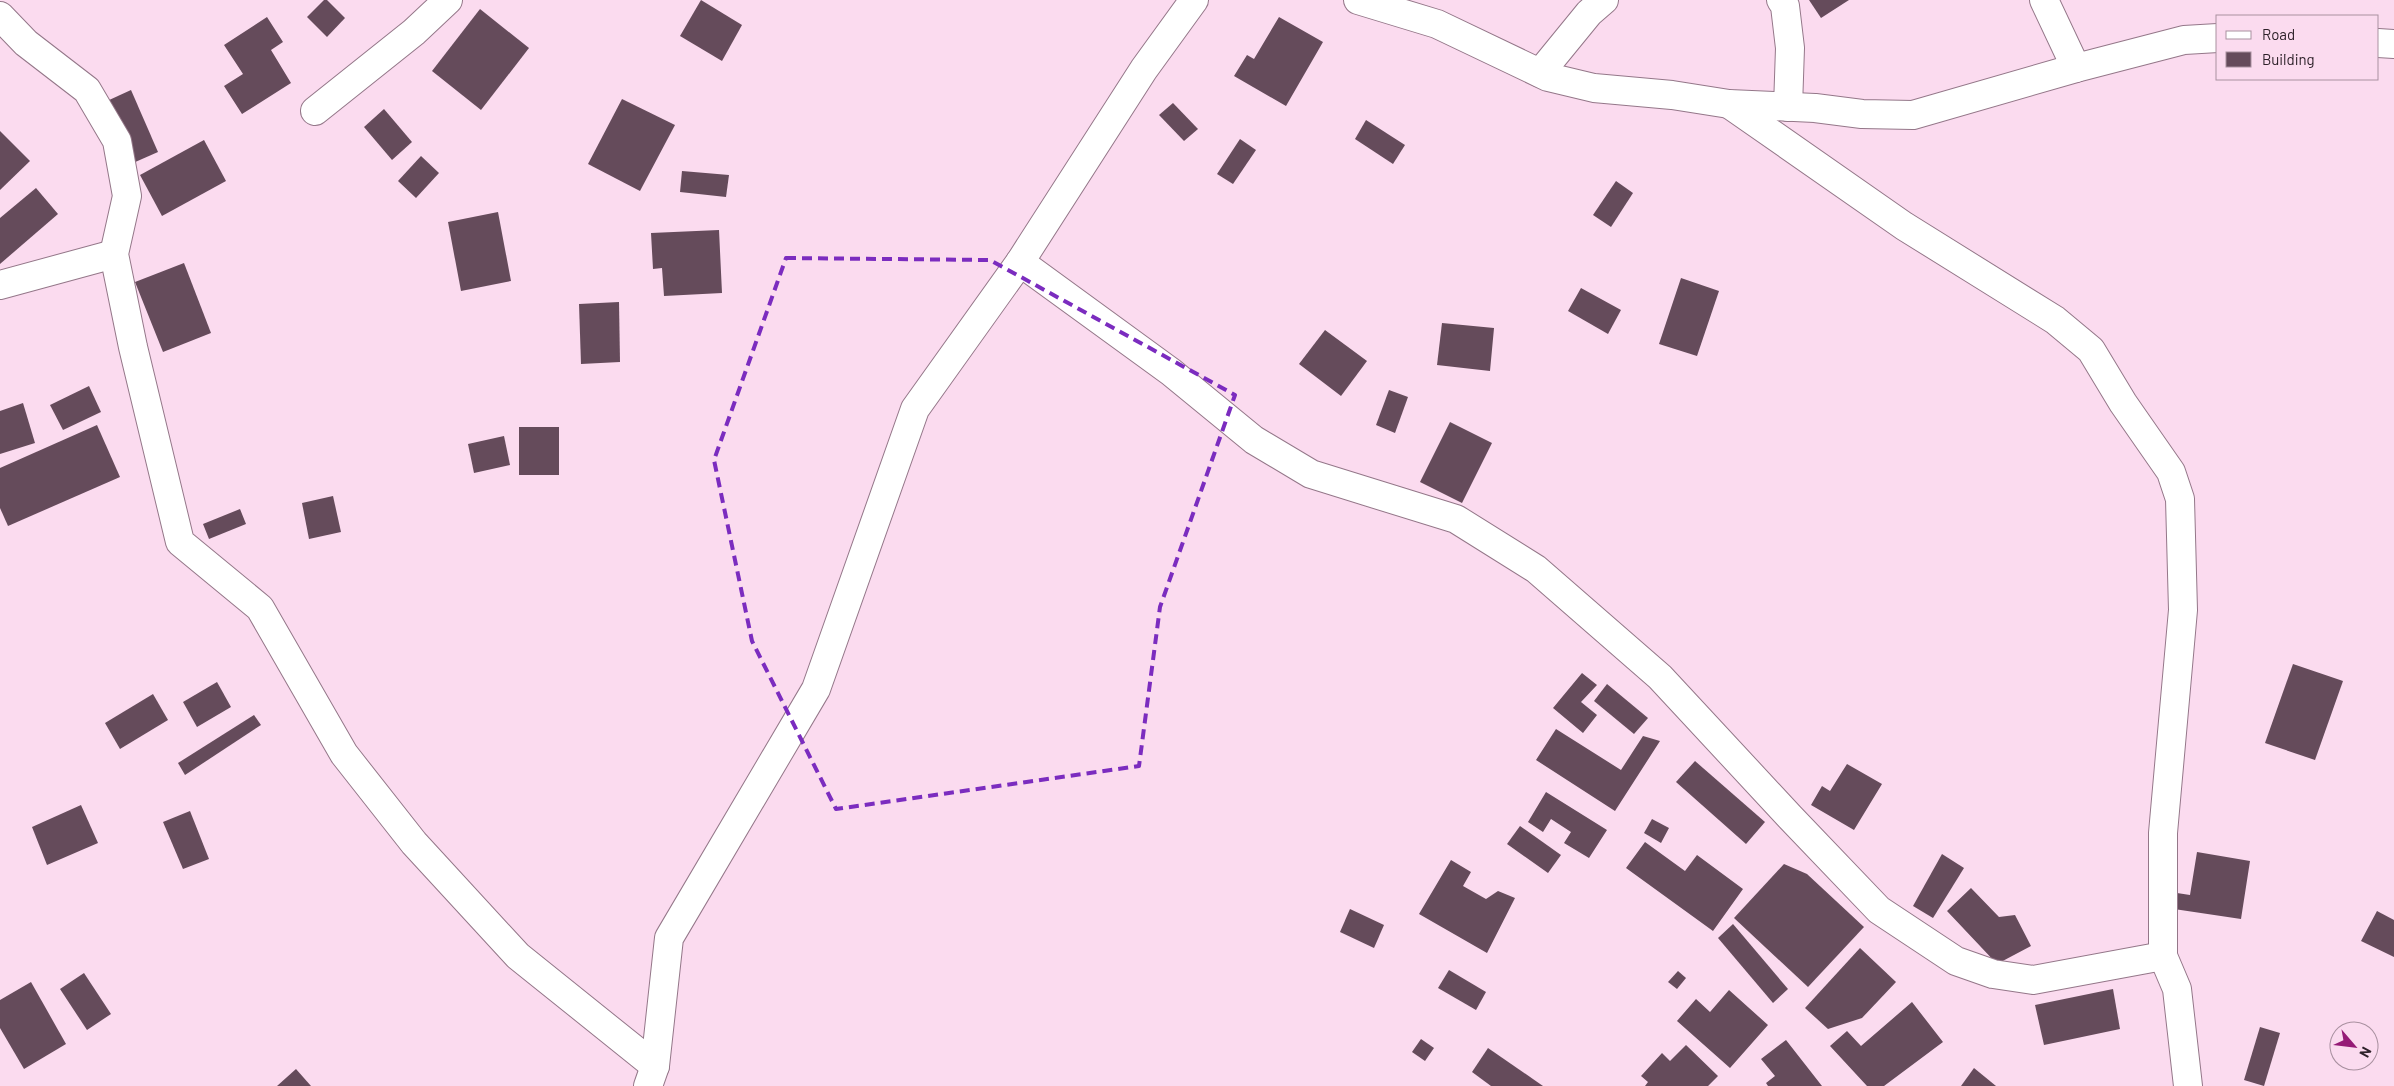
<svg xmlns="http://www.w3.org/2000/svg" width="2394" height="1086" viewBox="0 0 2394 1086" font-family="Barlow,sans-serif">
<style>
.building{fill:#654b5b}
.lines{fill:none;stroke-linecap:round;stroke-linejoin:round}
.minor-casing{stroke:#947789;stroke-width:30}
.minor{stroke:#fff;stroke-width:28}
.marked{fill:none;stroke:#7b2cbf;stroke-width:4;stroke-dasharray:10 6;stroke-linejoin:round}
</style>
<rect width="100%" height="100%" fill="#fbdbef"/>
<g class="building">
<path d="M324 0H327L345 18 327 37 307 17Z"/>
<path d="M701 0 742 25 722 61 680 36Z"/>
<path d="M1809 0H1849L1821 18Z"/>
<path d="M480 9 529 48 481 110 432 71Z"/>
<path d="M267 17 283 42 271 50 291 83 242 114 224 86 243 74 224 45Z"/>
<path d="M1279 17 1323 42 1286 106 1234 76 1247 55 1254 59Z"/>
<path d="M131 90 158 152 133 163 107 101Z"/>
<path d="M622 99 675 125 640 191 588 164Z"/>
<path d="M1173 103 1198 129 1184 141 1159 115Z"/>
<path d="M384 109 412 142 392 160 364 127Z"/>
<path d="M1366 120 1405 145 1393 164 1355 139Z"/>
<path d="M0 131 30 161 0 190Z"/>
<path d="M1240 139 1256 150 1233 184 1217 174Z"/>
<path d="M204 140 226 181 162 216 140 175Z"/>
<path d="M421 156 439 173 416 198 398 181Z"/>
<path d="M682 171 729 175 726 197 680 192Z"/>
<path d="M1616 181 1633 193 1611 227 1593 215Z"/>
<path d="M36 188 58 214 0 264V218Z"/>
<path d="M498 212 511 281 461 291 448 222Z"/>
<path d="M719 230 722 293 664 296 662 268 653 269 651 233Z"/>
<path d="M184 263 211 333 163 352 135 282Z"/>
<path d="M1681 278 1719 291 1697 356 1659 344Z"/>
<path d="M1581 288 1621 310 1608 334 1568 311Z"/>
<path d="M619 302 620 362 581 364 579 304Z"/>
<path d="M1442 323 1494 328 1490 371 1437 365Z"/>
<path d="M1325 330 1367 361 1341 396 1299 364Z"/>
<path d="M89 386 101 412 63 430 50 405Z"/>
<path d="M1389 390 1408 397 1395 433 1376 425Z"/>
<path d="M23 403 35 443 0 454V411Z"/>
<path d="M1450 422 1492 443 1462 503 1420 482Z"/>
<path d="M97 425 120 477 8 526 0 508V468Z"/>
<rect x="519" y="427" width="40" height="48"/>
<path d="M504 436 510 465 474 473 468 444Z"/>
<path d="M333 496 341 532 309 539 302 503Z"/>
<path d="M240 509 246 524 209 539 203 524Z"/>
<path d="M2293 664 2343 681 2315 760 2265 743Z"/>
<path d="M1582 673 1597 685 1581 702 1597 715 1583 733 1553 708Z"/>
<path d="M217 682 231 707 197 727 183 702Z"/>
<path d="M1607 684 1648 718 1634 734 1594 701Z"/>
<path d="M153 694 168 720 120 749 105 723Z"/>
<path d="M254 715 261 725 185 775 178 763Z"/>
<path d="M1556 729 1621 770 1643 736 1660 741 1615 811 1536 760Z"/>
<path d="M1695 761 1765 822 1746 844 1676 782Z"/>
<path d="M1847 764 1882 784 1854 830 1811 805 1822 786 1830 791Z"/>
<path d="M1546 792 1607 830 1589 858 1564 843 1571 832 1551 819 1543 832 1528 822Z"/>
<path d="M81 805 98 843 47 865 32 827Z"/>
<path d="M190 811 209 859 183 869 163 822Z"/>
<path d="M1652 819 1669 828 1661 843 1644 833Z"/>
<path d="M1520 826 1561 855 1548 873 1507 844Z"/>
<path d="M1645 842 1685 871 1697 855 1743 889 1713 931 1626 868Z"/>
<path d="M2197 852 2250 861 2241 919 2174 909 2177 893 2190 895Z"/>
<path d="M1942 854 1964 868 1933 918 1913 906Z"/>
<path d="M1451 860 1471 872 1463 886 1486 899 1498 891 1515 898 1487 953 1419 914Z"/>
<path d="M1784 864 1807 874 1864 927 1808 987 1734 918Z"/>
<path d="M1971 888 1999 917 2015 915 2031 946 1997 964 1947 911Z"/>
<path d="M1350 909 1384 925 1374 948 1340 932Z"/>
<path d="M2377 911 2394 920V957L2361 941Z"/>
<path d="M1733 924 1788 989 1773 1003 1718 938Z"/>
<path d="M1860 948 1896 982 1862 1018 1828 1029 1805 1008Z"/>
<path d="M1449 970 1486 992 1476 1010 1438 988Z"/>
<path d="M1678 971 1686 978 1677 989 1668 982Z"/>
<path d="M84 973 111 1014 87 1030 60 989Z"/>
<path d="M31 982 66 1044 24 1069 0 1028V1000Z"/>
<path d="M2113 989 2120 1029 2044 1045 2035 1005Z"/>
<path d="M1729 990 1768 1025 1730 1068 1677 1021 1696 999 1710 1012Z"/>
<path d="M1912 1002 1943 1042 1884 1086H1867L1830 1046 1847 1031 1861 1046Z"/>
<path d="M2260 1027 2280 1033 2264 1086 2244 1080Z"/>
<path d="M1421 1039 1434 1048 1425 1061 1412 1052Z"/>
<path d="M1786 1040 1822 1086H1768L1766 1083 1775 1076 1761 1059Z"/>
<path d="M1686 1045 1718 1076 1708 1086H1645L1648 1082 1641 1076 1662 1053 1670 1061Z"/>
<path d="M1488 1048 1543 1086H1491L1472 1072Z"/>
<path d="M1974 1068 1996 1086H1961Z"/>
<path d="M296 1069 311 1086H277Z"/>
</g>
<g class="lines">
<g class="minor-casing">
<g id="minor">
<path d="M1358 0 1437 24 1548 77 1594 88 1672 95 1729 104 1815 108 1862 114 1913 115 2076 68 2184 40 2218 38"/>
<path d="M1781 0 1785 6 1790 48 1788 107"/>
<path d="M2044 0 2076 68"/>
<path d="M0 16 26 43 87 90 117 141 127 196 114 254 133 347 180 542 260 608 344 754 414 843 518 956 655 1066"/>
<path d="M2378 43 2394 44"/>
<path d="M1540 73 1589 13 1604 0"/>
<path d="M1729 104 1904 226 2055 320 2091 350 2123 403 2171 472 2180 499 2183 610 2163 833V956L2177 989 2188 1086"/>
<path d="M315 111 414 32 448 0"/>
<path d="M1020 262 1171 372 1254 440 1311 474 1456 519 1536 569 1660 677 1790 817 1879 910 1956 961 1993 974 2033 980 2163 956"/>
<path d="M0 285 114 254"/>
<path d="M648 1086 655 1066 669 938 816 689 915 409 1020 262 1144 69 1194 0"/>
</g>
</g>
<use href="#minor" class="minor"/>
</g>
<path class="marked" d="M786 258 990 260 1235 395 1160 607 1139 766 836 809 752 641 714 460Z"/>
<rect x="2216" y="15" width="162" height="65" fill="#fbdbef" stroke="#a991a0"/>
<rect x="2226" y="31" width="25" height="8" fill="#ffffff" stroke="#a991a0"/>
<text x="2262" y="40" font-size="15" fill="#2e222a">Road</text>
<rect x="2226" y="52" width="25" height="15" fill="#654b5b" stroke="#a991a0"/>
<text x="2262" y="65" font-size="15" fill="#2e222a">Building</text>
<g transform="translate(2354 1046) rotate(118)"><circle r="24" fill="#fbdbef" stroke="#a991a0"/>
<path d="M0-4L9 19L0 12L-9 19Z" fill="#951b76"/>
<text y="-8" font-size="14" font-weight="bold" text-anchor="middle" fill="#2e222a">N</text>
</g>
</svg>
